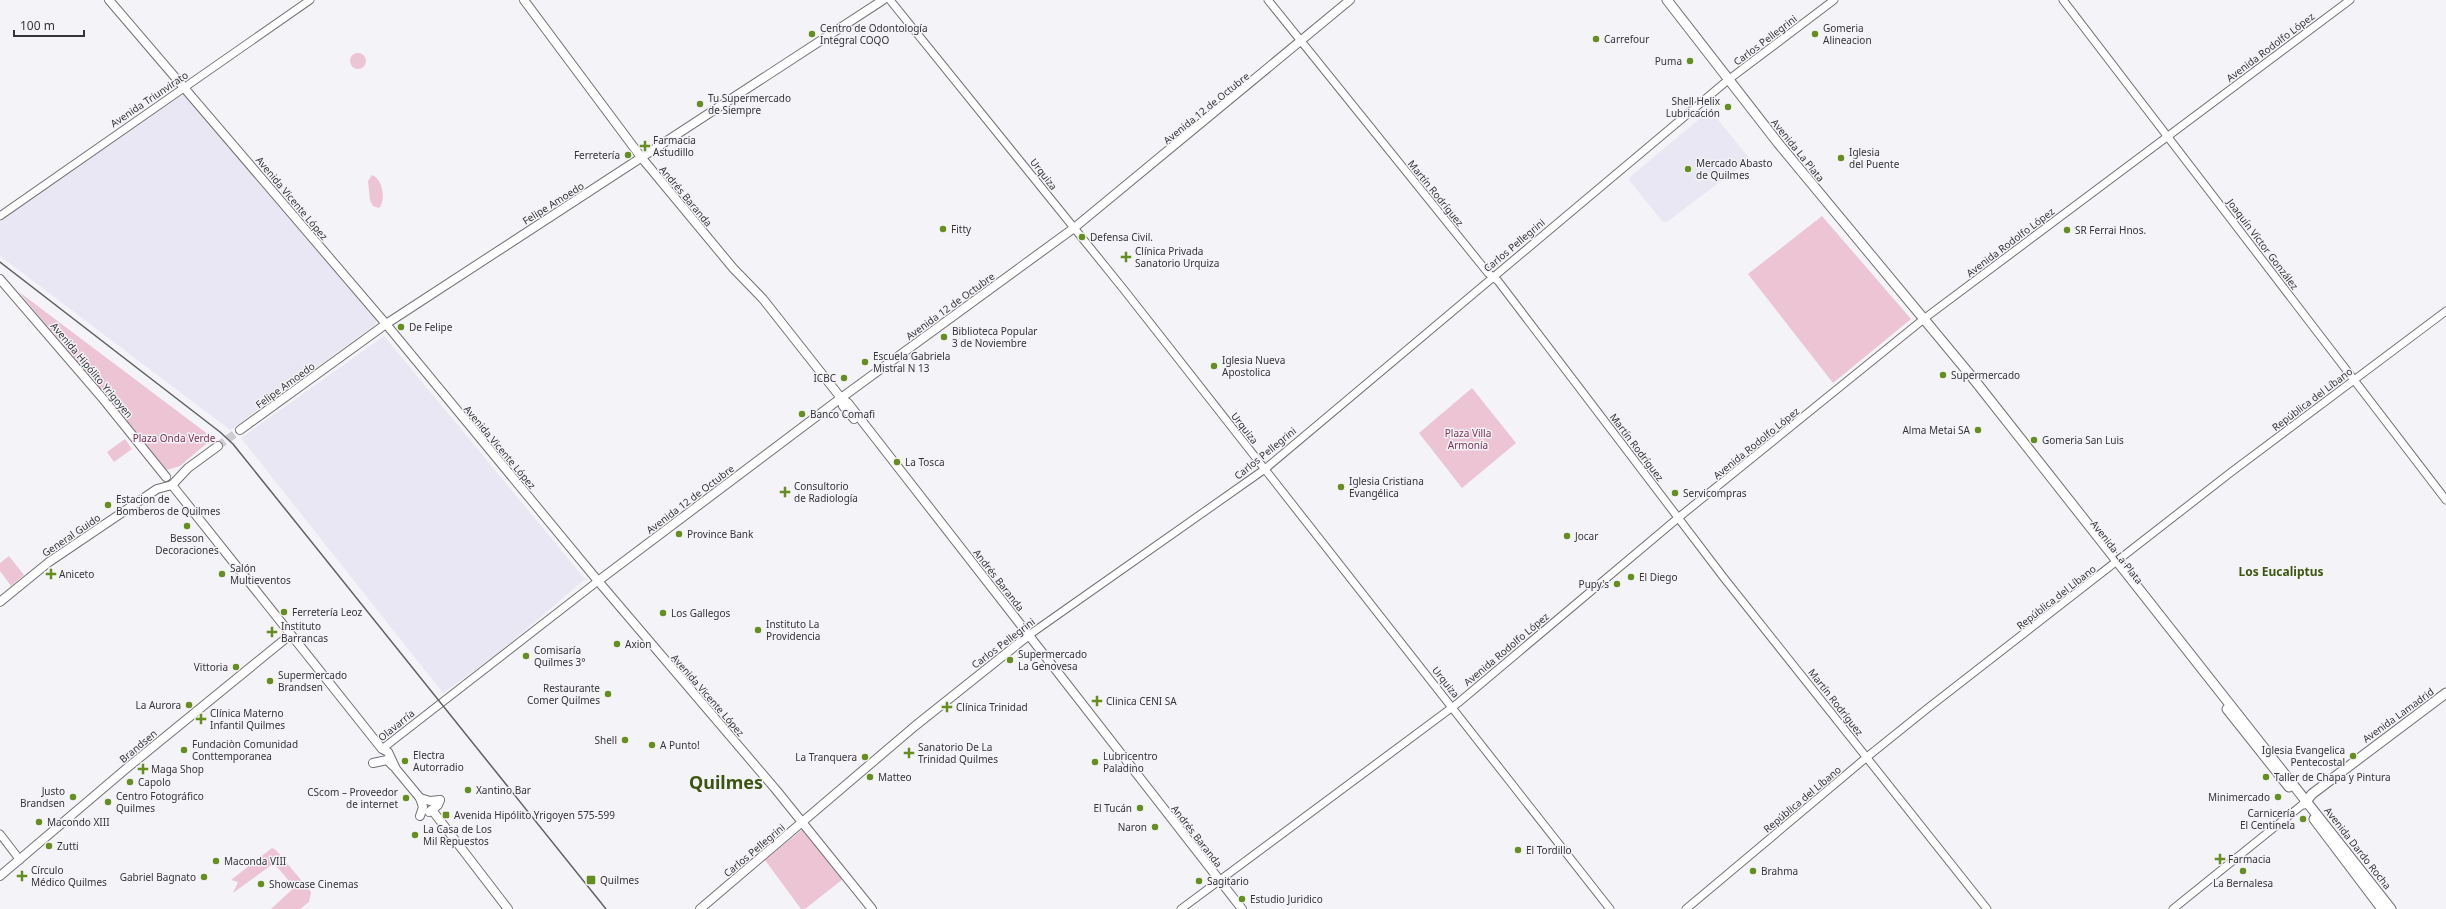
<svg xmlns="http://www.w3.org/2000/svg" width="2446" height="909" viewBox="0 0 2446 909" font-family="'Noto Sans',sans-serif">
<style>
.built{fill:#e8e7f3}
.green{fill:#edc4d3}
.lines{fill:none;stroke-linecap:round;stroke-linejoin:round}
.secondary-tunnel{stroke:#cecdd1;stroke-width:8;stroke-dasharray:8 4;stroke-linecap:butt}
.tertiary-casing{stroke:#727275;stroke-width:9}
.secondary-casing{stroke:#727275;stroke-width:10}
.primary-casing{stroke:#727275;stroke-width:11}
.tertiary{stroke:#fff;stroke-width:7}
.secondary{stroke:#fff;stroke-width:8}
.primary{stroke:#fff;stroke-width:9}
.rail{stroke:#606063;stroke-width:1.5}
.poi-dot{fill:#648e1d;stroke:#f4f3f8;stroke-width:1.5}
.labels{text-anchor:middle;stroke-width:3;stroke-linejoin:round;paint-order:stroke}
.poi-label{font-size:10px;fill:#353537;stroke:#f4f3f8;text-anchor:start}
.street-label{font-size:10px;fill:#353537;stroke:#f4f3f8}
.park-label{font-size:10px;fill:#7c3052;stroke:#f4f3f8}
.quarter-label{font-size:12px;font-weight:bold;fill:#3c560f;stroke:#f4f3f8}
.town-label{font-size:18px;font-weight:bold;fill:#3c560f;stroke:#f4f3f8}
</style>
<rect width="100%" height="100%" fill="#f4f3f8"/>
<g class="built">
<path d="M186 92 377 320 375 325 230 430 0 256V222Z"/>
<path d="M1710 110 1750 159 1667 222H1663L1629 180 1630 177Z"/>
<path d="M384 336 585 579 497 654 443 693 241 438Z"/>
</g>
<g class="green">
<circle cx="358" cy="61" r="8"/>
<path d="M372 175C383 179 386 201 379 208L373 206 370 200 368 181Z"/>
<path d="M1822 216 1911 319 1833 383 1748 274Z"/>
<path d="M19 292 213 438 180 466 167 470Z"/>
<path d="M1472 388 1516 443 1462 488 1419 433Z"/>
<path d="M125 439 132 449 114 462 107 452Z"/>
<path d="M9 556 24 575 11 586 0 571V563Z"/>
<path d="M803 829 843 879 805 909H801L765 860Z"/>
<path d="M272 848 276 850 311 892 309 902 300 909H271L298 884 293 886 274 863 233 893 238 882 231 880Z"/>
</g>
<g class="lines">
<path class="secondary-tunnel" d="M218 446 240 430"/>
<g class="tertiary-casing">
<g id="tertiary">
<path d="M890 0 1125 291 1610 909"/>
<path d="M1268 0 1488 273 1498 281 1724 578 1987 909"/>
<path d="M2063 0 2446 500"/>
<path d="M0 216 310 0"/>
<path d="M1029 635 1265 469 1728 80 1834 0"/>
<path d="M382 749 598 581"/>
<path d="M0 834 20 860"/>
<path d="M1181 909 1458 703 1678 518 1925 318 2350 0"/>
<path d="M1686 909 1867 757 1928 708 2230 473 2446 311"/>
<path d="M2173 909 2302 805"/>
</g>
</g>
<g class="secondary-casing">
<g id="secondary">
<path d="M109 0 386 324 598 581 777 791 872 909"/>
<path d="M524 0 641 157 733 268 763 299 841 398 848 403 1242 909"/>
<path d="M0 279 104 400 166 477"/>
<path d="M841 398 843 406 854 419"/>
<path d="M240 430 386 324 883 0"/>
<path d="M172 485 382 749 388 752 396 769 420 798 423 807 420 816"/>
<path d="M598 581 841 398 1074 228 1350 0"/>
<path d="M0 602 49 562 157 489 172 485 188 468 218 446"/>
<path d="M373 763 387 760 393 766"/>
<path d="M420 798 430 801 440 800"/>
<path d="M432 810 508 909"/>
<path d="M429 812 438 805 440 800"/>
<path d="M0 876 127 768 290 635"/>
<path d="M700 909 915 726 1029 635"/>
</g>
</g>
<g class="primary-casing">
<g id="primary">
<path d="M1667 0 1778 143 1972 377 2391 909"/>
<path d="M2227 709 2289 787"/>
<path d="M2304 804 2312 794 2446 693"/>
<path d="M2314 819 2382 909"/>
</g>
</g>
<use href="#tertiary" class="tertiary"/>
<use href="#secondary" class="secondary"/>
<use href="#primary" class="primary"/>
<path class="rail" d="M0 262 220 432 233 444 606 909"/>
</g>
<g class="poi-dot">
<circle cx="812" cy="34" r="4"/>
<circle cx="1815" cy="34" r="4"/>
<circle cx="1596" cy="39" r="4"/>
<circle cx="1690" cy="61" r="4"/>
<circle cx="700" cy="104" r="4"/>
<circle cx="1728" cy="107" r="4"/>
<path d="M643 140h4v4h4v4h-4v4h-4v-4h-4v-4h4z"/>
<circle cx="628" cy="155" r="4"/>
<circle cx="1841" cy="158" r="4"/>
<circle cx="1688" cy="169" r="4"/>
<circle cx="943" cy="229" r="4"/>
<circle cx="2067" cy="230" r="4"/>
<circle cx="1082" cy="237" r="4"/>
<path d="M1124 251h4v4h4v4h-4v4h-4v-4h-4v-4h4z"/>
<circle cx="401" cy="327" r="4"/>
<circle cx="944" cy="337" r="4"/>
<circle cx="865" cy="362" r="4"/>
<circle cx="1214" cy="366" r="4"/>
<circle cx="1943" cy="375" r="4"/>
<circle cx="844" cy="378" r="4"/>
<circle cx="802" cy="414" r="4"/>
<circle cx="1978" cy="430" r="4"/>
<circle cx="2034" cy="440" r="4"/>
<circle cx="897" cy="462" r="4"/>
<circle cx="1341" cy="487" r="4"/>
<path d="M783 486h4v4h4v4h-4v4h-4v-4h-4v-4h4z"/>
<circle cx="1675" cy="493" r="4"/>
<circle cx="108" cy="505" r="4"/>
<circle cx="187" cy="526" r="4"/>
<circle cx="679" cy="534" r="4"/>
<circle cx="1567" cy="536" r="4"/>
<path d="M49 568h4v4h4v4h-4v4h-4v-4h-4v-4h4z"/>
<circle cx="222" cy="574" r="4"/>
<circle cx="1631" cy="577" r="4"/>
<circle cx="1617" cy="584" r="4"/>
<circle cx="284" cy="612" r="4"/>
<circle cx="663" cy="613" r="4"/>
<circle cx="758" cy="630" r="4"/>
<path d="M270 626h4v4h4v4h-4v4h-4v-4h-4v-4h4z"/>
<circle cx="617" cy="644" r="4"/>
<circle cx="526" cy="656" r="4"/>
<circle cx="1010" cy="660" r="4"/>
<circle cx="236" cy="667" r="4"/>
<circle cx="270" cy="681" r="4"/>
<circle cx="608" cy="694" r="4"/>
<path d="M1095 695h4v4h4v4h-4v4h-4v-4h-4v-4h4z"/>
<circle cx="189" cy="705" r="4"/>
<path d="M945 701h4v4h4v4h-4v4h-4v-4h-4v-4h4z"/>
<path d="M199 713h4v4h4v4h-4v4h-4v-4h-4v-4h4z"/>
<circle cx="625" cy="740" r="4"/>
<circle cx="652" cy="745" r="4"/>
<circle cx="184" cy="750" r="4"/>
<path d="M907 747h4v4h4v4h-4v4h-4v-4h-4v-4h4z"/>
<circle cx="2353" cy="756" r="4"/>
<circle cx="865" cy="757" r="4"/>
<circle cx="405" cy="761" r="4"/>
<circle cx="1095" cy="762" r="4"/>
<path d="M141 763h4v4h4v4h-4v4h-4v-4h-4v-4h4z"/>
<circle cx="870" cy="777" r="4"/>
<circle cx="2266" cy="777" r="4"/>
<circle cx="130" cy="782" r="4"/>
<circle cx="468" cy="790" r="4"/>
<circle cx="73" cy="797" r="4"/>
<circle cx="2278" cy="797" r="4"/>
<circle cx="406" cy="798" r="4"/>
<circle cx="108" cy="802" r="4"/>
<circle cx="1140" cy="808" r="4"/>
<rect x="442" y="811" width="8" height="8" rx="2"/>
<circle cx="2303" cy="819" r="4"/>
<circle cx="39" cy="822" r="4"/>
<circle cx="1155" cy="827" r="4"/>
<circle cx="415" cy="835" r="4"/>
<circle cx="49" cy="846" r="4"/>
<circle cx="1518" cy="850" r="4"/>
<path d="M2218 853h4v4h4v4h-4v4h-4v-4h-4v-4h4z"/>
<circle cx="216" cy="861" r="4"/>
<circle cx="1753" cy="871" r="4"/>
<circle cx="2243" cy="871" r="4"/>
<path d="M20 870h4v4h4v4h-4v4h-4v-4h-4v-4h4z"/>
<circle cx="204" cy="877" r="4"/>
<rect x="586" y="875" width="10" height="10" rx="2"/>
<circle cx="1199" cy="881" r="4"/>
<circle cx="261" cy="884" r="4"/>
<circle cx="1242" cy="899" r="4"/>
</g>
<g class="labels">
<g class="poi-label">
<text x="820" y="32">Centro de Odontología<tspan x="820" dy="12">Integral COQO</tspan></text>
<text x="1823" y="32">Gomeria<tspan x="1823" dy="12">Alineacion</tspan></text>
<text x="1604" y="43">Carrefour</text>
<text x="1682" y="65" text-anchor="end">Puma</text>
<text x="708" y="102">Tu Supermercado<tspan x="708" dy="12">de Siempre</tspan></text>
<text x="1720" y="105" text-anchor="end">Shell Helix<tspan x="1720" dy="12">Lubricación</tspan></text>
<text x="653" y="144">Farmacia<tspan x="653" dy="12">Astudillo</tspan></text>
<text x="1849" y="156">Iglesia<tspan x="1849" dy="12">del Puente</tspan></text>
<text x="620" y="159" text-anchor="end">Ferretería</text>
<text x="1696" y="167">Mercado Abasto<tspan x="1696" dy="12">de Quilmes</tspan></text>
<text x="951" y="233">Fitty</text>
<text x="2075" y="234">SR Ferrai Hnos.</text>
<text x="1090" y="241">Defensa Civil.</text>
<text x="1135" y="255">Clínica Privada<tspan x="1135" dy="12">Sanatorio Urquiza</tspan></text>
<text x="409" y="331">De Felipe</text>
<text x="952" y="335">Biblioteca Popular<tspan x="952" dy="12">3 de Noviembre</tspan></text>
<text x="873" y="360">Escuela Gabriela<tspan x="873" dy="12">Mistral N 13</tspan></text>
<text x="1222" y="364">Iglesia Nueva<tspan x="1222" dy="12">Apostolica</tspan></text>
<text x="1951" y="379">Supermercado</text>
<text x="836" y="382" text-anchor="end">ICBC</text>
<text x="810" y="418">Banco Comafi</text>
<text x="1970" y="434" text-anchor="end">Alma Metai SA</text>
<text x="2042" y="444">Gomeria San Luis</text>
<text x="905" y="466">La Tosca</text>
<text x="1349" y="485">Iglesia Cristiana<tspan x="1349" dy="12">Evangélica</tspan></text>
<text x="794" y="490">Consultorio<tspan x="794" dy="12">de Radiología</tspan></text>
<text x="1683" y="497">Servicompras</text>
<text x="116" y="503">Estacion de<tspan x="116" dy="12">Bomberos de Quilmes</tspan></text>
<text x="687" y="538">Province Bank</text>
<text x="1575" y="540">Jocar</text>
<text x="187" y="542" text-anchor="middle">Besson<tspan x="187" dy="12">Decoraciones</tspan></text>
<text x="230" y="572">Salón<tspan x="230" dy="12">Multieventos</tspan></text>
<text x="59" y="578">Aniceto</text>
<text x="1639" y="581">El Diego</text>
<text x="1609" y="588" text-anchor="end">Pupy's</text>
<text x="292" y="616">Ferretería Leoz</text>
<text x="671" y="617">Los Gallegos</text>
<text x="766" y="628">Instituto La<tspan x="766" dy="12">Providencia</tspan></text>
<text x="281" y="630">Instituto<tspan x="281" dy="12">Barrancas</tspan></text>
<text x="625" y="648">Axion</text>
<text x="534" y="654">Comisaría<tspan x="534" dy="12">Quilmes 3°</tspan></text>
<text x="1018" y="658">Supermercado<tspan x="1018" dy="12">La Genovesa</tspan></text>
<text x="228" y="671" text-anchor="end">Vittoria</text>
<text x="278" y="679">Supermercado<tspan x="278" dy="12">Brandsen</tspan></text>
<text x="600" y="692" text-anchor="end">Restaurante<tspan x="600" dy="12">Comer Quilmes</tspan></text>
<text x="1106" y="705">Clinica CENI SA</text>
<text x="181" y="709" text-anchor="end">La Aurora</text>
<text x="956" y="711">Clínica Trinidad</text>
<text x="210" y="717">Clínica Materno<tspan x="210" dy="12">Infantil Quilmes</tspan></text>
<text x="617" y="744" text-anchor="end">Shell</text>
<text x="192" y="748">Fundaciòn Comunidad<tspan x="192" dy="12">Conttemporanea</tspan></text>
<text x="660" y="749">A Punto!</text>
<text x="918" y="751">Sanatorio De La<tspan x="918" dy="12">Trinidad Quilmes</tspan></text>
<text x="2345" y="754" text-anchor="end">Iglesia Evangelica<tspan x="2345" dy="12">Pentecostal</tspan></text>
<text x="413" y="759">Electra<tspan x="413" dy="12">Autorradio</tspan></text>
<text x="1103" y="760">Lubricentro<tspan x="1103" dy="12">Paladino</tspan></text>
<text x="857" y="761" text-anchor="end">La Tranquera</text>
<text x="151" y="773">Maga Shop</text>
<text x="878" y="781">Matteo</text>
<text x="2274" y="781">Taller de Chapa y Pintura</text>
<text x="138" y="786">Capolo</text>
<text x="476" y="794">Xantino Bar</text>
<text x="65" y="795" text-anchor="end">Justo<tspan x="65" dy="12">Brandsen</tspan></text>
<text x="398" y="796" text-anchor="end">CScom – Proveedor<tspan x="398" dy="12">de internet</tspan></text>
<text x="116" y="800">Centro Fotográfico<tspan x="116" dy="12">Quilmes</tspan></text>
<text x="2270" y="801" text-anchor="end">Minimercado</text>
<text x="1132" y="812" text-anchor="end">El Tucán</text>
<text x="2295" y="817" text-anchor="end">Carnicería<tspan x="2295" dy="12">El Centinela</tspan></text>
<text x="454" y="819">Avenida Hipólito Yrigoyen 575-599</text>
<text x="47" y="826">Macondo XIII</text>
<text x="1147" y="831" text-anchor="end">Naron</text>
<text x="423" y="833">La Casa de Los<tspan x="423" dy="12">Mil Repuestos</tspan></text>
<text x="57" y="850">Zutti</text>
<text x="1526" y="854">El Tordillo</text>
<text x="2228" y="863">Farmacia</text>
<text x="224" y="865">Maconda VIII</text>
<text x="31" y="874">Círculo<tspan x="31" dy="12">Médico Quilmes</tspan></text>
<text x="1761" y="875">Brahma</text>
<text x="196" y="881" text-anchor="end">Gabriel Bagnato</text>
<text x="600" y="884">Quilmes</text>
<text x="1207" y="885">Sagitario</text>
<text x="2243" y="887" text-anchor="middle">La Bernalesa</text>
<text x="269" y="888">Showcase Cinemas</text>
<text x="1250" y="903">Estudio Juridico</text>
</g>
<g class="street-label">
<text transform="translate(1765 40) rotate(-37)" y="4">Carlos Pellegrini</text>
<text transform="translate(2270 47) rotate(-37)" y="4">Avenida Rodolfo López</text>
<text transform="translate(149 99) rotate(-34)" y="4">Avenida Triunvirato</text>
<text transform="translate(1206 108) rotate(-39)" y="4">Avenida 12 de Octubre</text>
<text transform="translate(1798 150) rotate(51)" y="4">Avenida La Plata</text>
<text transform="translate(1044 174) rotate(52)" y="4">Urquiza</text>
<text transform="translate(1436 193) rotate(51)" y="4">Martín Rodríguez</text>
<text transform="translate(686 196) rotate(50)" y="4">Andrés Baranda</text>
<text transform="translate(292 198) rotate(50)" y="4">Avenida Vicente López</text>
<text transform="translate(553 203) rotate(-32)" y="4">Felipe Amoedo</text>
<text transform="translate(2010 242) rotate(-37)" y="4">Avenida Rodolfo López</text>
<text transform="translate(2263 244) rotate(53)" y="4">Joaquín Víctor González</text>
<text transform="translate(1514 245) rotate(-40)" y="4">Carlos Pellegrini</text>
<text transform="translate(950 306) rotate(-36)" y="4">Avenida 12 de Octubre</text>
<text transform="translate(92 370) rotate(50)" y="4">Avenida Hipólito Yrigoyen</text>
<text transform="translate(285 385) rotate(-36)" y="4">Felipe Amoedo</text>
<text transform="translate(2312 399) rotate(-37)" y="4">República del Líbano</text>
<text transform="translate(1245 428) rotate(52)" y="4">Urquiza</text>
<text transform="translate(1756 443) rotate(-39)" y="4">Avenida Rodolfo López</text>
<text transform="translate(500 447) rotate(50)" y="4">Avenida Vicente López</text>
<text transform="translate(1637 447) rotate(53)" y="4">Martín Rodríguez</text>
<text transform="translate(1265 453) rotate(-39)" y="4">Carlos Pellegrini</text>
<text transform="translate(690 499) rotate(-37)" y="4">Avenida 12 de Octubre</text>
<text transform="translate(71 535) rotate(-34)" y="4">General Guido</text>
<text transform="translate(2117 552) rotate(52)" y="4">Avenida La Plata</text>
<text transform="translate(999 580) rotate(52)" y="4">Andrés Baranda</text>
<text transform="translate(2056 597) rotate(-38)" y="4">República del Líbano</text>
<text transform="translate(1003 643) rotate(-37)" y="4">Carlos Pellegrini</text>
<text transform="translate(1506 649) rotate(-40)" y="4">Avenida Rodolfo López</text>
<text transform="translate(1446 682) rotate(51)" y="4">Urquiza</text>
<text transform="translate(708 695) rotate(49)" y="4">Avenida Vicente López</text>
<text transform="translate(1836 702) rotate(52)" y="4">Martín Rodríguez</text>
<text transform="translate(2398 715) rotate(-36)" y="4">Avenida Lamadrid</text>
<text transform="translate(396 725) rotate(-39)" y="4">Olavarría</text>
<text transform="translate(138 746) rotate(-40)" y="4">Brandsen</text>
<text transform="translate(1802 799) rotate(-40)" y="4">República del Líbano</text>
<text transform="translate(1197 836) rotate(52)" y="4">Andrés Baranda</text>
<text transform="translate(2358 848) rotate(52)" y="4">Avenida Dardo Rocha</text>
<text transform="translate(754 850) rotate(-40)" y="4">Carlos Pellegrini</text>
</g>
<g class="park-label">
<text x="1468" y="437">Plaza Villa<tspan x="1468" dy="12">Armonía</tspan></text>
<text x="174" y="442">Plaza Onda Verde</text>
</g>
<g class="quarter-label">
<text x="2281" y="576">Los Eucaliptus</text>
</g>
<g class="town-label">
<text x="726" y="789">Quilmes</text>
</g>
</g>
<path d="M14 30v6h70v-6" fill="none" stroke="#353537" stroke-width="2"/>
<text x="20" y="30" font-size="12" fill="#353537" stroke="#f4f3f8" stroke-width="3" paint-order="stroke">100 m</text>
</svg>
